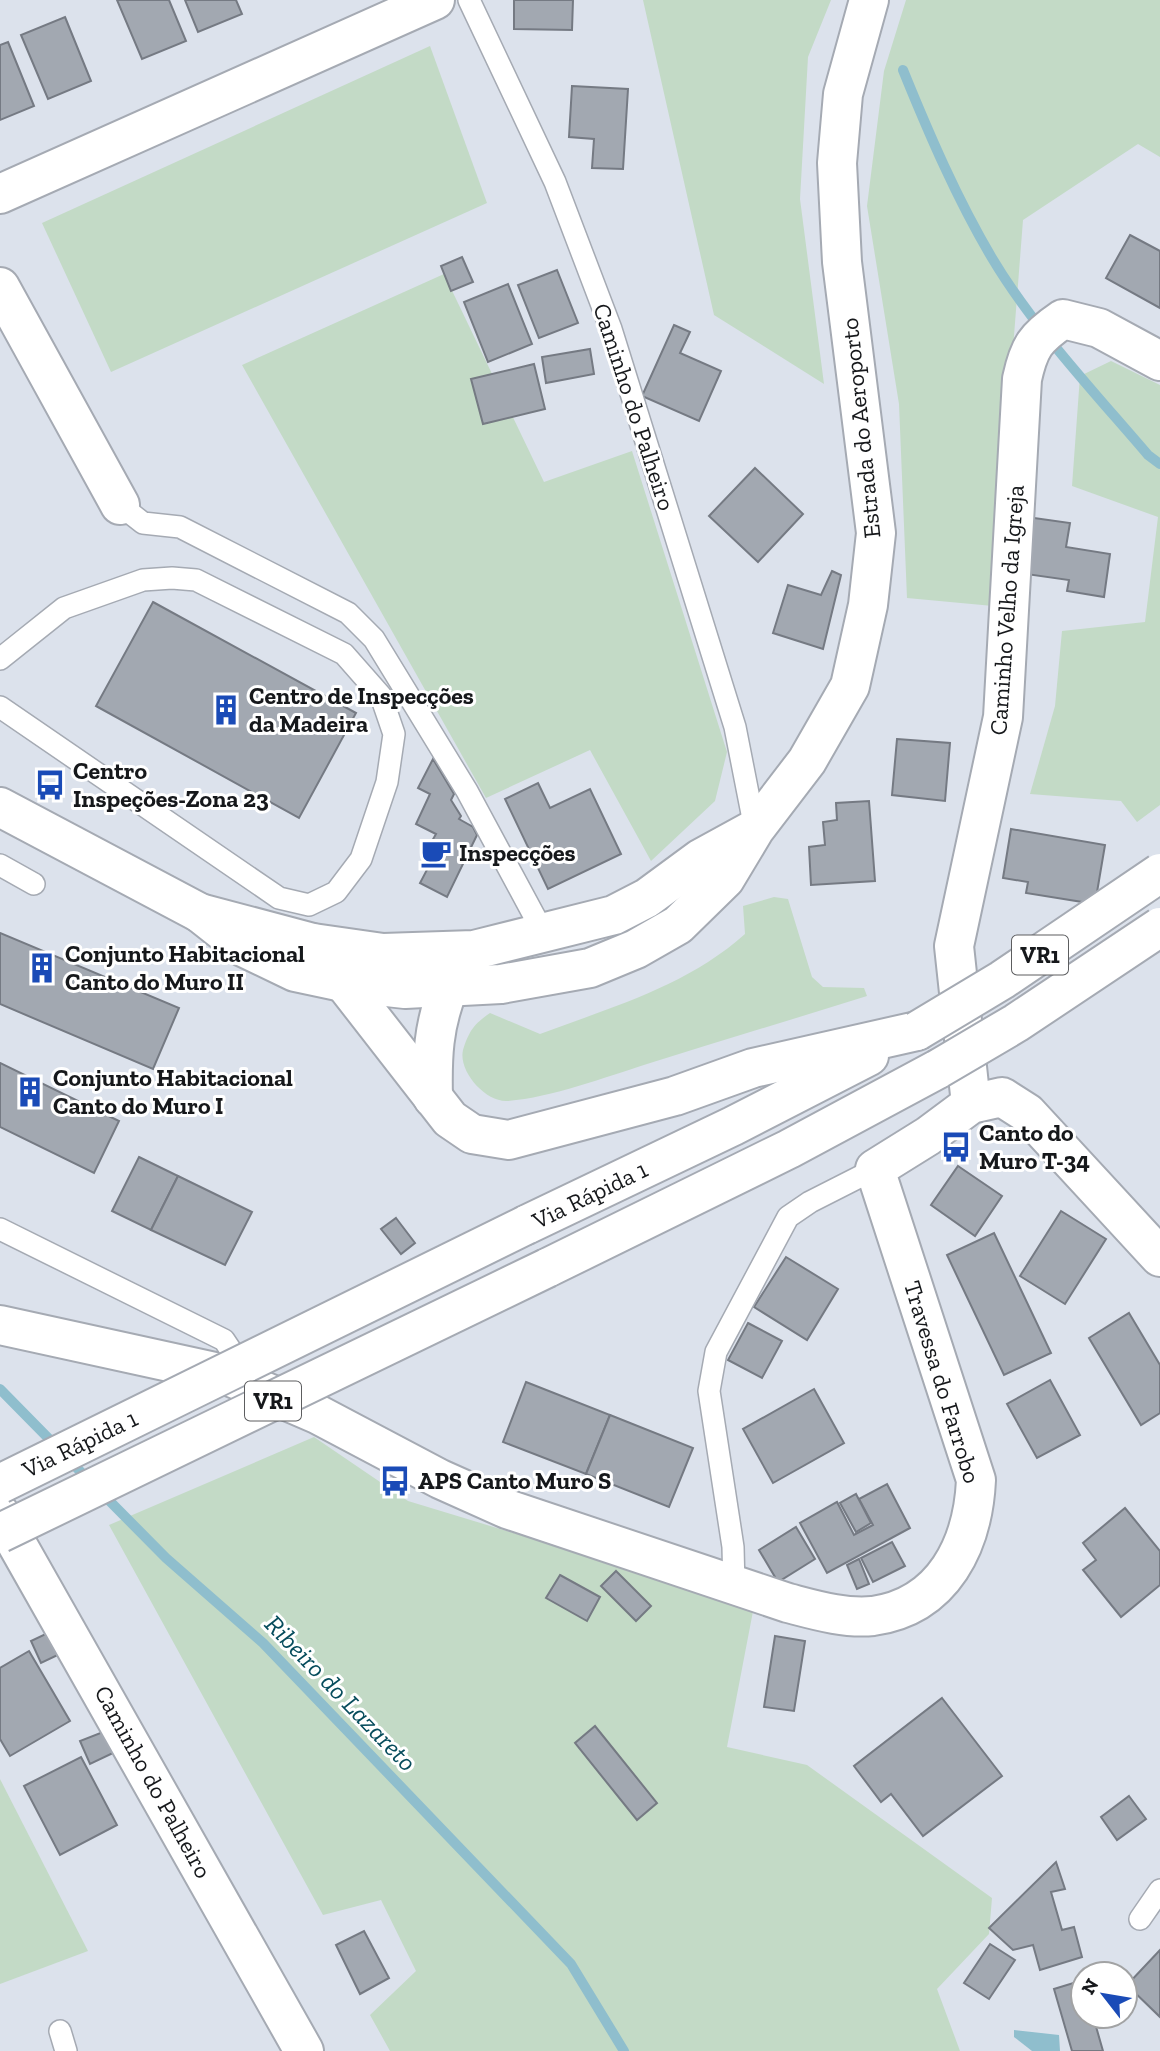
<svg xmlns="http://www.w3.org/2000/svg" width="1160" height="2051" viewBox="0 0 1160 2051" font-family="'Zilla Slab',serif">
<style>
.green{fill:#c3dac6}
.water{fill:#8fbecd}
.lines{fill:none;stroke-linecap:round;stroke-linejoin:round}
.stream{stroke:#8fbecd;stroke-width:10}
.building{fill:#a2a8b1;stroke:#757a83;stroke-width:2}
.service-casing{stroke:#a5aab3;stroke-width:24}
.minor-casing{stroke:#a5aab3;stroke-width:42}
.secondary-casing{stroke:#a5aab3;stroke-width:42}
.trunk-casing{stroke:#a5aab3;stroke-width:42}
.service{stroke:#fff;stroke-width:21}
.minor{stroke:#fff;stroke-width:38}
.secondary{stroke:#fff;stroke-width:38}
.trunk{stroke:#fff;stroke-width:38}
.trunk-bridge-casing{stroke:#a5aab3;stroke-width:42;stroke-linecap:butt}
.trunk-bridge{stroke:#fff;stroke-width:38}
.labels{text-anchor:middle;stroke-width:6;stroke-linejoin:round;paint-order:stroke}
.shield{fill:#fff;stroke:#5c5d5f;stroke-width:2}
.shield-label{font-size:23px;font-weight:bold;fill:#16181b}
.street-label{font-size:24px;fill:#16181b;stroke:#fff}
.poi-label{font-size:24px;font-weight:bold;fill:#16181b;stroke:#fff;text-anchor:start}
.water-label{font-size:26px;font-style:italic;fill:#064c5c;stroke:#fff}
</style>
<rect width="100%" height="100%" fill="#dce2ec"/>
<g class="green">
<path d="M643 0H831L808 57 800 199 824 384 714 315Z"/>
<path d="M906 0H1160V157L1138 144 1023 220 993 606 907 598 899 404 867 206 884 71Z"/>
<path d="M430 46 487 203 111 372 42 223Z"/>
<path d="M444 274 544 482 632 451 727 752 715 801 651 861 590 750 486 798 242 365Z"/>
<path d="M1111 361 1160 385V805L1137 822 1121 801 1030 794 1055 706 1062 631 1145 622 1158 517 1072 486 1080 376Z"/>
<path d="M774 897 788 899 812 977 823 987 864 988 867 996C794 1019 720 1041 647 1064 606 1077 550 1098 507 1101 485 1102 458 1071 463 1050 469 1031 474 1024 490 1013L540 1034C612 1007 687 986 745 934L743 906Z"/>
<path d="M314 1437 408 1501 754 1606 727 1747 807 1765 992 1898 989 1934 937 1989 960 2051H390L370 2015 416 1971 381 1900 323 1915 109 1525Z"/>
<path d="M0 1779 88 1951 0 1984Z"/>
</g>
<path class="water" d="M1014 2030 1059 2035 1060 2051H1032L1014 2037Z"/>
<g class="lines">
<g class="stream">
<path d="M903 70C929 134 957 199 992 258 1033 327 1096 394 1148 455L1160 464"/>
<path d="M0 1389 57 1447"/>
<path d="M68 1459 166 1558 263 1643 571 1964 624 2051"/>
</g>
</g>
<g class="building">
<path d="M117 0H169L186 41 142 59Z"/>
<path d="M185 0H236L242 14 198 32Z"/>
<path d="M514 0H573L572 30 514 29Z"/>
<path d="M65 17 91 81 48 99 21 35Z"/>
<path d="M8 42 34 106 0 120V45Z"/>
<path d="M572 86 628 89 623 169 592 168 594 139 569 137Z"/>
<path d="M1130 235 1160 251V308L1106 278Z"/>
<path d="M462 257 473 282 451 291 441 266Z"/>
<path d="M557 270 578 323 539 338 518 285Z"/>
<path d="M508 284 532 344 488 362 464 302Z"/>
<path d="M674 325 690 332 680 353 721 371 699 421 642 396Z"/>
<path d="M590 349 594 374 546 383 542 357Z"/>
<path d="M534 364 545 409 483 424 471 379Z"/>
<path d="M755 468 803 514 758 562 709 516Z"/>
<path d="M1034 518 1070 523 1066 547 1110 554 1104 597 1067 591 1069 580 1026 574Z"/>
<path d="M832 571 841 575 823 649 773 633 788 585 821 595Z"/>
<path d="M153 602 356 713 299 818 96 706Z"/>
<path d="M897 739 950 743 945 801 892 795Z"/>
<path d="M433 759 454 794 451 800 461 816 459 819 473 827 477 835 447 897 420 883 440 845 432 841 436 834 416 824 430 794 418 788Z"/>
<path d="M538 783 550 808 590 789 621 854 548 889 505 799Z"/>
<path d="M869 801 875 881 811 885 809 847 825 845 823 822 837 820 836 803Z"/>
<path d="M1011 829 1105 845 1095 904 1026 893 1028 882 1003 878Z"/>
<path d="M0 933 179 1008 153 1069 0 1004Z"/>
<path d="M0 1063 119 1121 94 1173 0 1127Z"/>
<path d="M139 1157 178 1176 151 1230 112 1211Z"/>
<path d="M958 1166 1002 1196 975 1236 931 1205Z"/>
<path d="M178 1176 252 1212 225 1265 151 1230Z"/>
<path d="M1061 1211 1106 1239 1065 1304 1020 1276Z"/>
<path d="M396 1218 415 1243 401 1254 381 1229Z"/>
<path d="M994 1233 1051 1353 1004 1375 947 1255Z"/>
<path d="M786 1257 838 1289 807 1340 754 1307Z"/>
<path d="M1129 1313 1160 1365V1413L1141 1425 1089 1338Z"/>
<path d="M748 1323 782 1341 762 1378 728 1360Z"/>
<path d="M1050 1380 1080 1435 1037 1458 1007 1404Z"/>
<path d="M526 1382 610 1415 586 1474 503 1442Z"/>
<path d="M814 1389 844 1443 773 1483 743 1429Z"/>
<path d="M610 1415 693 1448 669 1507 586 1474Z"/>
<path d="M887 1484 910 1528 827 1573 800 1523 837 1502 854 1535 873 1525 859 1499Z"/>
<path d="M856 1494 871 1523 856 1532 840 1503Z"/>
<path d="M1125 1508 1160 1551V1585L1121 1617 1083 1570 1096 1560 1083 1543Z"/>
<path d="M796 1527 815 1559 778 1582 759 1550Z"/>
<path d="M892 1542 905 1566 873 1582 861 1558Z"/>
<path d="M859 1559 869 1584 857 1589 847 1565Z"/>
<path d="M616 1571 651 1606 636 1621 601 1586Z"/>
<path d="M560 1575 600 1597 587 1621 546 1598Z"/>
<path d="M54 1630 64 1652 41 1663 31 1641Z"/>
<path d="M775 1636 805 1641 794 1711 764 1707Z"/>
<path d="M29 1651 70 1721 10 1756 0 1739V1668Z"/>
<path d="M942 1698 1002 1776 923 1836 891 1794 881 1802 854 1766Z"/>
<path d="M595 1726 657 1803 637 1820 575 1743Z"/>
<path d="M103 1732 113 1753 90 1764 80 1741Z"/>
<path d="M81 1757 117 1825 60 1855 24 1786Z"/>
<path d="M1129 1796 1146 1819 1117 1840 1101 1817Z"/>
<path d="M1056 1862 1065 1889 1051 1892 1062 1930 1074 1927 1082 1957 1040 1970 1033 1945 1013 1950 989 1928Z"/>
<path d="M364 1931 389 1978 360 1994 336 1945Z"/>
<path d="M990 1944 1015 1960 989 1999 964 1983Z"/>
<path d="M1160 1950V2017L1127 1985Z"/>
<path d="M1083 1980V2016H1093L1103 2051H1072L1054 1989Z"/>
</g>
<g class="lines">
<g class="service-casing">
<g id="service">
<path d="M469 0 555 182 611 329 735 727 755 829"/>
<path d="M120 505 143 523 180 527 348 613 374 639 467 791 544 934"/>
<path d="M0 659 64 608 143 580 172 578 196 580 344 654 381 696 394 734 387 782 361 859 336 892 309 905 279 898 0 707"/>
<path d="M0 865 34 884"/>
<path d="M0 1229 224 1340 234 1355 225 1372"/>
<path d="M734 1587 733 1547 709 1391 716 1352 788 1217 810 1202 875 1169"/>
<path d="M1140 1919 1160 1890"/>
<path d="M60 2031 66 2051"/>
</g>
</g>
<g class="minor-casing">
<g id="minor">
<path d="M0 194 435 0"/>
<path d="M0 287 120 505"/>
<path d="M971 1104 954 946 1003 717 1022 379C1029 347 1035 338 1063 319L1099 328 1160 361"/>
<path d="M0 1325 224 1374 317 1414 440 1479 507 1509 788 1603C815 1610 845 1619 873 1616 944 1606 973 1544 976 1480L875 1169 928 1136 971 1104 1002 1097 1027 1113 1160 1257"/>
<path d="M0 1514 304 2051"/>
</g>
</g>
<g class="secondary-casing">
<g id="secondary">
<path d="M0 807 200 913 313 943 383 953 474 950 614 915 647 898 700 859 753 830"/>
<path d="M200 913 243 947 295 972 342 982 405 989 501 984 590 968 636 949 678 925 725 879 755 829 807 761 850 686 868 605 876 533 842 262 837 163 843 94 869 0"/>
</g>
</g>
<g class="trunk-casing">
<g id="trunk">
<path d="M313 943 450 1119 472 1134 509 1140 675 1096 753 1068 917 1031"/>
<path d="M433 1098C432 1058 433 1025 449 987"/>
<path d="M526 1225 733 1126 869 1056"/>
<path d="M547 1268 789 1149 938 1069"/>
</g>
</g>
<use href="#service" class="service"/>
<use href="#minor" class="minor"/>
<use href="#secondary" class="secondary"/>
<use href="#trunk" class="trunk"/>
<g class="trunk-bridge-casing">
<g id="trunk-bridge">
<path d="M917 1031 1002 980 1160 873"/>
<path d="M938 1069 1016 1023 1160 927"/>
<path d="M0 1484 526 1225"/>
<path d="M0 1533 547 1268"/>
</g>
</g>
<use href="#trunk-bridge" class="trunk-bridge"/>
</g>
<defs>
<g id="building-bare" transform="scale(2.415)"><path d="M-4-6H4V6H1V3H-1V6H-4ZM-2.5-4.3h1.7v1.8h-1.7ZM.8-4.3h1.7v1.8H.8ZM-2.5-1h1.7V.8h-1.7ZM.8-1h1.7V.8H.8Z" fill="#1a4bb7" stroke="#fff" stroke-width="2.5" paint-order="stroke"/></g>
<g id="bus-bare" transform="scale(2.415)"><path d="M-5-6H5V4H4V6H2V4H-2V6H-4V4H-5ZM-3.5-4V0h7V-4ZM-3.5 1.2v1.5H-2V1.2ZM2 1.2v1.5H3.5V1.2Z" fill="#1a4bb7" stroke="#fff" stroke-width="2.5" paint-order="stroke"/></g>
<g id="cafe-bare" transform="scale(2.415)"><path d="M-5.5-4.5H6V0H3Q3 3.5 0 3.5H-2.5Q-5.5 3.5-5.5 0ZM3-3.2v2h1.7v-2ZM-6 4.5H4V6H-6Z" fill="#1a4bb7" stroke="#fff" stroke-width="2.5" paint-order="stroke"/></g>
</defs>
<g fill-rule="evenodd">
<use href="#building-bare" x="226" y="710"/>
<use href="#bus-bare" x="50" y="785"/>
<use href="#cafe-bare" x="436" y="853"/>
<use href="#building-bare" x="42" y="968"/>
<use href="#building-bare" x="30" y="1092"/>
<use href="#bus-bare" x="956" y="1147"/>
<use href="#bus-bare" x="395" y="1481"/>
</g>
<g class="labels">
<g class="shield">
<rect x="1012" y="935.5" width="56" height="39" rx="5"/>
<rect x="245" y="1381.5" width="56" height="39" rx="5"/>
</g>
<g class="shield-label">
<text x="1040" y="963">VR1</text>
<text x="273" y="1409">VR1</text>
</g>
<g class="street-label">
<text transform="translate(634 407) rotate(72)" y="8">Caminho do Palheiro</text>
<text transform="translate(861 428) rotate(-96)" y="8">Estrada do Aeroporto</text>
<text transform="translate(1007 610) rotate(-86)" y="8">Caminho Velho da Igreja</text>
<text transform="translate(590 1195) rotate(-26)" y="8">Via Rápida 1</text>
<text transform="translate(942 1382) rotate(73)" y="8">Travessa do Farrobo</text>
<text transform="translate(80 1444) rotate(-26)" y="8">Via Rápida 1</text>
<text transform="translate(153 1782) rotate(61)" y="8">Caminho do Palheiro</text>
</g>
<g class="poi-label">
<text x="249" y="704">Centro de Inspecções<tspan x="249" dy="28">da Madeira</tspan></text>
<text x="73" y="779">Centro<tspan x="73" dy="28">Inspeções-Zona 23</tspan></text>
<text x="459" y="861">Inspecções</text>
<text x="65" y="962">Conjunto Habitacional<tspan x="65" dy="28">Canto do Muro II</tspan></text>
<text x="53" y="1086">Conjunto Habitacional<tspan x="53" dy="28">Canto do Muro I</tspan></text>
<text x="979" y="1141">Canto do<tspan x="979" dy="28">Muro T-34</tspan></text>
<text x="418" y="1489">APS Canto Muro S</text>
</g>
<g class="water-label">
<text transform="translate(341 1693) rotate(46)" y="9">Ribeiro do Lazareto</text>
</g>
</g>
<g transform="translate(1104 1995) rotate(301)"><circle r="33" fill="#ffffff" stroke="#a2a3a4" stroke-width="2"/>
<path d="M0-5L12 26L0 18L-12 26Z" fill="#1a4bb7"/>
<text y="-10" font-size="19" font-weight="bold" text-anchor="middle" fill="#16181b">N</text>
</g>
</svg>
